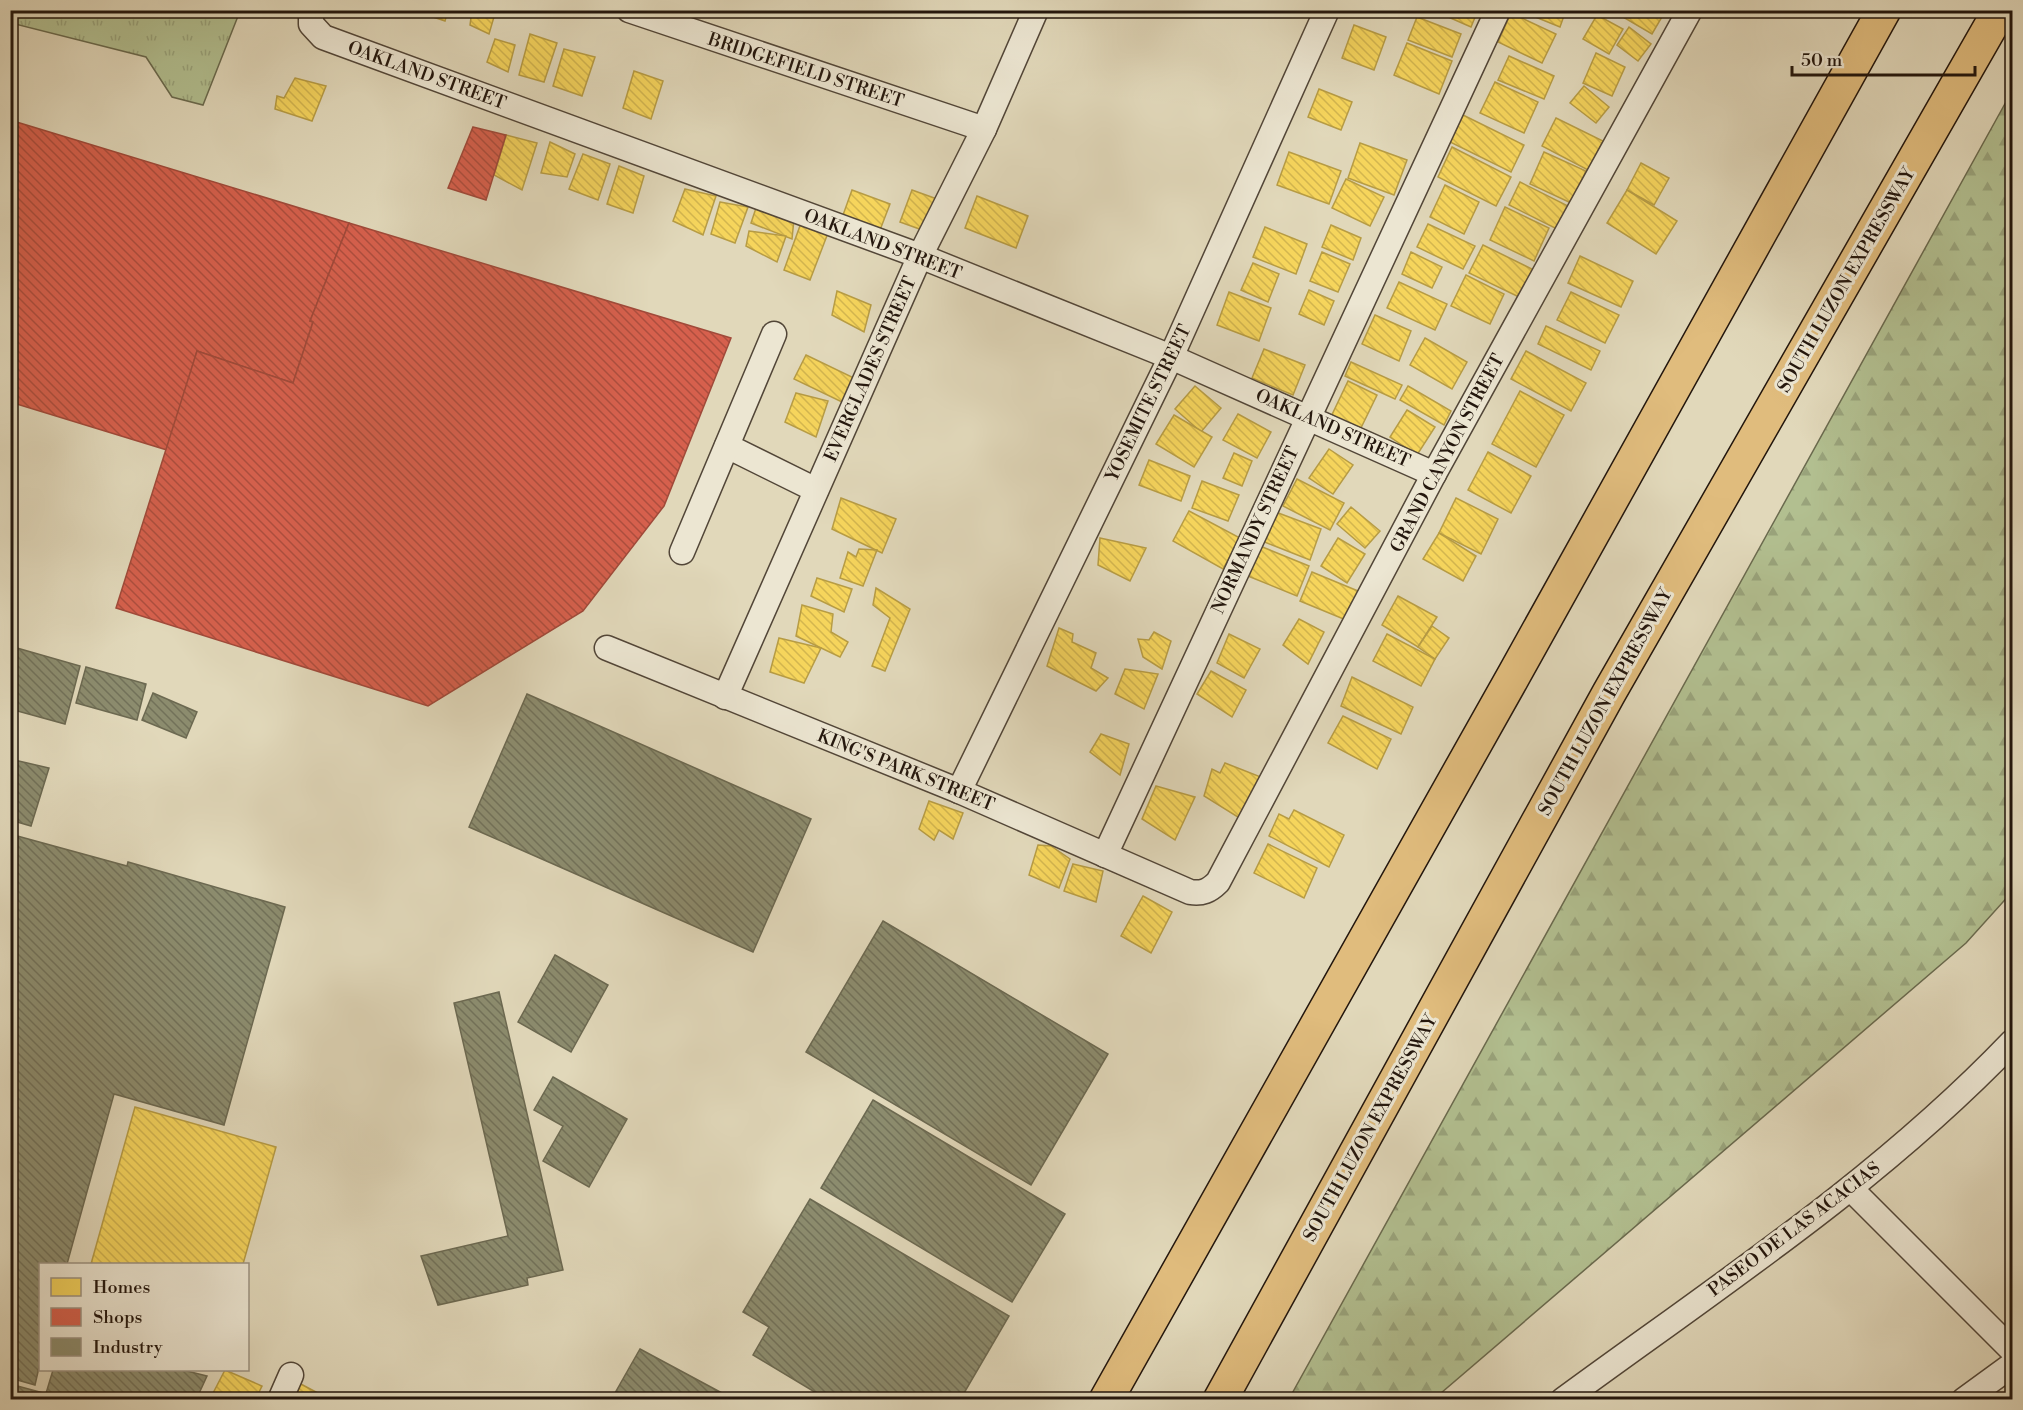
<svg xmlns="http://www.w3.org/2000/svg" width="2023" height="1410" viewBox="0 0 2023 1410" font-family="'Libre Bodoni',serif">
<style>
.grass{fill:url(#grass-tufts);stroke:#6a6a4e;stroke-width:1.5}
.forest{fill:url(#forest-firs);stroke:#6a6a4e;stroke-width:1.5}
.homes{fill:url(#homes-back-hatch);stroke:#b79c44;stroke-width:1.5}
.shops{fill:url(#shops-back-hatch);stroke:#a04a3a;stroke-width:1.5}
.industry{fill:url(#industry-back-hatch);stroke:#6c6951;stroke-width:1.5}
.lines{fill:none;stroke-linecap:round;stroke-linejoin:round}
.minor-casing{stroke:#524638;stroke-width:27}
.motorway-casing{stroke:#23160d;stroke-width:36}
.minor{stroke:#ece6d2;stroke-width:24}
.motorway{stroke:#e0bc7d;stroke-width:33}
.labels{text-anchor:middle;stroke-width:6;stroke-linejoin:round;paint-order:stroke}
.street-label{font-size:18px;fill:#23160d;stroke:#ece6d2}
</style>
<defs>
<pattern id="grass-tufts" width="24" height="20" patternUnits="userSpaceOnUse" patternTransform="scale(1.5)"><rect width="24" height="20" fill="#b2bf90"/><path d="M3 7l-1-3M5 7V3M7 7l1-3M15 17l-1-3M17 17v-4M19 17l1-3" fill="none" stroke="#99a37b"/></pattern>
<pattern id="forest-firs" width="22" height="20" patternUnits="userSpaceOnUse" patternTransform="scale(1.5)"><rect width="22" height="20" fill="#b2bf90"/><path d="M5 1l3.5 6h-7zM16 11l3.5 6h-7z" fill="#99a37b"/></pattern>
<pattern id="homes-back-hatch" width="6" height="6" patternUnits="userSpaceOnUse" patternTransform="scale(1.5)"><rect width="6" height="6" fill="#f6d55c"/><path d="M-1 5l2 2M0 0l6 6M5-1l2 2" fill="none" stroke="#d3b64f"/></pattern>
<pattern id="shops-back-hatch" width="6" height="6" patternUnits="userSpaceOnUse" patternTransform="scale(1.5)"><rect width="6" height="6" fill="#d6604d"/><path d="M-1 5l2 2M0 0l6 6M5-1l2 2" fill="none" stroke="#ad4e3e"/></pattern>
<pattern id="industry-back-hatch" width="6" height="6" patternUnits="userSpaceOnUse" patternTransform="scale(1.5)"><rect width="6" height="6" fill="#8c8c6e"/><path d="M-1 5l2 2M0 0l6 6M5-1l2 2" fill="none" stroke="#727159"/></pattern>
</defs>
<rect width="100%" height="100%" fill="#e1d8ba"/>
<filter id="stains"><feTurbulence type="fractalNoise" baseFrequency=".00333" numOctaves="4"/><feColorMatrix values="0 0 0 0 .2 0 0 0 0 .09 0 0 0 0 .02 0 0 0 .5 -.17"/></filter>
<radialGradient id="worn" r=".72"><stop offset=".6" stop-color="#630" stop-opacity="0"/><stop offset="1" stop-color="#630" stop-opacity=".3"/></radialGradient>
<path class="grass" d="M10 11 11 10 240 11 203 105 172 97 146 57 11 23Z"/>
<path class="forest" d="M2012 91V892L1966 943 1434 1399H1289Z"/>
<g class="homes">
<path d="M428 10H448L445 21 427 15Z"/>
<path d="M472 10H496L489 34 470 25Z"/>
<path d="M1448 10H1478L1471 27 1446 16Z"/>
<path d="M1529 10H1566L1560 27 1528 14Z"/>
<path d="M1611 10H1666L1652 34Z"/>
<path d="M1511 13 1556 34 1542 63 1498 42Z"/>
<path d="M1597 15 1623 29 1609 54 1583 39Z"/>
<path d="M1417 17 1461 34 1452 57 1408 40Z"/>
<path d="M1354 25 1386 37 1374 70 1342 58Z"/>
<path d="M1629 27 1651 44 1638 61 1617 45Z"/>
<path d="M530 34 557 43 544 82 519 75Z"/>
<path d="M495 39 515 45 508 72 487 62Z"/>
<path d="M1407 43 1452 61 1439 94 1394 75Z"/>
<path d="M564 49 595 57 582 96 553 86Z"/>
<path d="M1596 53 1625 67 1612 96 1583 83Z"/>
<path d="M1509 56 1554 76 1544 99 1498 80Z"/>
<path d="M634 71 663 81 651 119 623 108Z"/>
<path d="M295 78 326 86 312 121 275 109 277 96 284 98Z"/>
<path d="M1495 82 1538 102 1524 133 1480 113Z"/>
<path d="M1584 86 1609 107 1596 123 1570 103Z"/>
<path d="M1319 89 1352 102 1341 130 1308 117Z"/>
<path d="M1463 115 1524 145 1511 172 1450 142Z"/>
<path d="M1556 118 1603 141 1588 170 1542 146Z"/>
<path d="M506 135 537 143 522 190 494 175Z"/>
<path d="M550 142 575 154 567 177 541 173Z"/>
<path d="M1360 143 1407 160 1394 195 1348 178Z"/>
<path d="M1452 147 1511 177 1496 206 1438 177Z"/>
<path d="M1289 152 1341 171 1329 204 1277 185Z"/>
<path d="M1544 152 1586 171 1571 203 1530 184Z"/>
<path d="M583 154 610 164 598 200 569 189Z"/>
<path d="M1641 163 1669 178 1654 205 1627 190Z"/>
<path d="M619 166 644 176 633 213 607 204Z"/>
<path d="M1346 179 1384 197 1370 226 1332 208Z"/>
<path d="M1520 182 1568 206 1557 229 1509 205Z"/>
<path d="M1445 185 1479 202 1464 234 1430 217Z"/>
<path d="M685 189 716 196 703 235 673 221Z"/>
<path d="M852 190 890 204 880 230 843 215Z"/>
<path d="M912 190 937 199 925 231 900 222Z"/>
<path d="M1627 190 1677 221 1656 254 1607 223Z"/>
<path d="M977 196 1028 216 1016 248 965 228Z"/>
<path d="M720 202 748 207 735 243 711 234Z"/>
<path d="M757 205 794 219 792 239 751 223Z"/>
<path d="M1505 207 1549 228 1534 261 1490 240Z"/>
<path d="M801 223 828 233 810 280 784 270Z"/>
<path d="M1428 224 1475 246 1463 269 1417 247Z"/>
<path d="M1331 225 1361 238 1353 260 1322 247Z"/>
<path d="M1265 227 1307 244 1296 274 1253 257Z"/>
<path d="M749 231 786 236 777 262 746 246Z"/>
<path d="M1483 245 1534 270 1521 298 1469 273Z"/>
<path d="M1322 252 1350 264 1338 292 1310 281Z"/>
<path d="M1411 252 1442 267 1432 288 1402 274Z"/>
<path d="M1580 256 1633 281 1621 307 1568 283Z"/>
<path d="M1253 263 1279 274 1268 302 1241 290Z"/>
<path d="M1466 275 1504 294 1490 324 1451 306Z"/>
<path d="M1399 282 1447 304 1435 330 1387 308Z"/>
<path d="M1309 290 1334 301 1324 325 1299 314Z"/>
<path d="M837 291 871 305 864 332 832 315Z"/>
<path d="M1229 292 1271 308 1259 341 1217 325Z"/>
<path d="M1571 292 1619 315 1605 343 1557 320Z"/>
<path d="M1375 315 1411 331 1399 361 1362 344Z"/>
<path d="M1546 326 1600 351 1591 370 1538 344Z"/>
<path d="M1425 338 1467 362 1452 389 1410 365Z"/>
<path d="M1264 349 1305 365 1293 395 1252 378Z"/>
<path d="M1526 351 1586 383 1571 411 1511 379Z"/>
<path d="M806 355 854 378 842 402 794 379Z"/>
<path d="M1351 362 1402 385 1395 399 1345 376Z"/>
<path d="M1348 381 1377 395 1357 436 1329 421Z"/>
<path d="M1195 386 1221 408 1201 432 1175 409Z"/>
<path d="M1408 386 1451 411 1444 425 1400 400Z"/>
<path d="M1520 391 1564 415 1536 467 1492 444Z"/>
<path d="M796 393 828 401 816 437 785 422Z"/>
<path d="M1407 410 1435 427 1417 455 1390 437Z"/>
<path d="M1238 414 1271 432 1257 458 1223 440Z"/>
<path d="M1174 415 1212 437 1194 467 1156 444Z"/>
<path d="M1329 449 1353 465 1333 494 1309 478Z"/>
<path d="M1488 452 1531 476 1511 513 1468 490Z"/>
<path d="M1234 453 1252 461 1242 486 1223 478Z"/>
<path d="M1149 460 1190 476 1181 501 1139 485Z"/>
<path d="M1297 479 1344 503 1330 530 1283 506Z"/>
<path d="M1202 481 1239 495 1228 521 1192 508Z"/>
<path d="M841 498 896 519 882 553 832 529Z"/>
<path d="M1456 498 1498 519 1481 554 1439 533Z"/>
<path d="M1351 507 1380 531 1365 548 1337 524Z"/>
<path d="M1189 511 1240 538 1223 569 1173 541Z"/>
<path d="M1273 511 1321 529 1310 560 1262 541Z"/>
<path d="M1439 533 1476 556 1463 581 1423 559Z"/>
<path d="M1100 538 1146 548 1130 581 1098 565Z"/>
<path d="M1338 538 1365 554 1347 583 1321 566Z"/>
<path d="M1260 546 1309 566 1297 596 1248 576Z"/>
<path d="M859 549 877 550 863 586 840 578 848 552 856 557Z"/>
<path d="M1312 572 1358 591 1346 620 1300 601Z"/>
<path d="M817 578 852 589 844 612 811 596Z"/>
<path d="M876 588 910 609 885 671 872 666 890 618 873 605Z"/>
<path d="M1398 596 1437 617 1418 647 1382 625Z"/>
<path d="M802 605 833 614 831 632 848 642 840 657 796 636Z"/>
<path d="M1299 619 1324 632 1308 664 1283 645Z"/>
<path d="M1432 626 1449 638 1435 659 1418 647Z"/>
<path d="M1059 628 1073 634 1072 642 1096 653 1091 668 1108 678 1096 691 1047 666Z"/>
<path d="M1154 632 1171 641 1162 669 1143 657 1138 639 1149 640Z"/>
<path d="M1229 634 1260 649 1244 678 1217 663Z"/>
<path d="M1387 634 1435 659 1421 686 1373 661Z"/>
<path d="M779 638 821 648 804 683 770 672Z"/>
<path d="M1125 669 1158 674 1144 709 1115 694Z"/>
<path d="M1211 671 1246 690 1232 717 1197 694Z"/>
<path d="M1352 677 1413 707 1401 734 1341 706Z"/>
<path d="M1343 716 1391 739 1377 769 1328 743Z"/>
<path d="M1101 734 1129 744 1120 775 1090 752Z"/>
<path d="M1225 763 1266 779 1241 819 1204 796 1212 769 1220 773Z"/>
<path d="M1156 786 1195 797 1175 840 1142 819Z"/>
<path d="M929 801 963 813 953 839 939 830 934 840 919 829Z"/>
<path d="M1294 810 1344 835 1329 867 1269 836 1279 814 1289 819Z"/>
<path d="M1268 844 1317 868 1304 898 1254 873Z"/>
<path d="M1038 845 1051 846 1070 859 1059 888 1029 875Z"/>
<path d="M1073 864 1103 871 1096 902 1064 891Z"/>
<path d="M1143 896 1172 912 1151 953 1121 936Z"/>
<path d="M135 1107 276 1147 243 1264H91Z"/>
<path d="M225 1370 262 1386 255 1400 210 1399Z"/>
<path d="M297 1382 331 1400H289Z"/>
</g>
<g class="shops">
<path d="M10 120 349 223 310 321 313 322 293 383 197 351 167 450 10 402Z"/>
<path d="M473 127 506 135 486 200 448 188Z"/>
<path d="M349 223 731 338 664 506 583 611 428 706 116 608 197 351 293 383 313 322 310 321Z"/>
</g>
<g class="industry">
<path d="M10 646 80 666 65 724 10 709Z"/>
<path d="M86 667 146 684 137 720 76 703Z"/>
<path d="M153 693 197 712 186 738 142 720Z"/>
<path d="M527 694 811 819 753 952 469 827Z"/>
<path d="M10 759 49 768 31 826 10 820Z"/>
<path d="M10 834 127 866 128 862 285 907 224 1125 114 1094 67 1264H40V1363L35 1385 10 1378Z"/>
<path d="M883 921 1108 1054 1031 1185 806 1052Z"/>
<path d="M555 955 608 985 571 1052 518 1022Z"/>
<path d="M499 992 563 1270 527 1278 528 1285 438 1305 421 1256 508 1236 454 1003Z"/>
<path d="M553 1077 627 1119 589 1187 543 1161 563 1126 534 1110Z"/>
<path d="M873 1100 1065 1214 1012 1302 821 1188Z"/>
<path d="M810 1199 1009 1316 960 1400H828L753 1355 769 1327 743 1312Z"/>
<path d="M640 1349 735 1400H611Z"/>
<path d="M53 1370H183L207 1376 196 1400H44Z"/>
<path d="M10 1384 51 1395 50 1400H10Z"/>
</g>
<g class="lines">
<g class="minor-casing">
<g id="minor">
<path d="M311 10V24L323 37 920 256 1171 357 1434 474"/>
<path d="M629 10 984 129"/>
<path d="M727 446 816 490"/>
<path d="M682 552 774 334"/>
<path d="M607 648 959 791 1190 892C1202 894 1209 891 1218 882L1434 474 1690 10"/>
<path d="M725 697 920 256 984 129 1036 10"/>
<path d="M959 791 1171 357 1327 10"/>
<path d="M1105 855 1498 10"/>
<path d="M1851 1189 2012 1350"/>
<path d="M280 1400 291 1375"/>
<path d="M1563 1400C1717 1287 1879 1181 2012 1042"/>
<path d="M1964 1400 2012 1365"/>
</g>
</g>
<g class="motorway-casing">
<g id="motorway">
<path d="M1106 1400 1515 673 1884 10"/>
<path d="M1220 1400 1609 693 2000 10"/>
</g>
</g>
<use href="#minor" class="minor"/>
<use href="#motorway" class="motorway"/>
</g>
<g class="labels">
<g class="street-label">
<text transform="translate(806 70) rotate(18)" y="6">BRIDGEFIELD STREET</text>
<text transform="translate(427 75) rotate(20)" y="6">OAKLAND STREET</text>
<text transform="translate(883 244) rotate(21)" y="6">OAKLAND STREET</text>
<text transform="translate(1846 280) rotate(-60)" y="6">SOUTH LUZON EXPRESSWAY</text>
<text transform="translate(870 369) rotate(-66)" y="6">EVERGLADES STREET</text>
<text transform="translate(1148 403) rotate(-64)" y="6">YOSEMITE STREET</text>
<text transform="translate(1333 428) rotate(24)" y="6">OAKLAND STREET</text>
<text transform="translate(1447 453) rotate(-62)" y="6">GRAND CANYON STREET</text>
<text transform="translate(1255 530) rotate(-65)" y="6">NORMANDY STREET</text>
<text transform="translate(1605 702) rotate(-61)" y="6">SOUTH LUZON EXPRESSWAY</text>
<text transform="translate(906 770) rotate(22)" y="6">KING'S PARK STREET</text>
<text transform="translate(1370 1128) rotate(-61)" y="6">SOUTH LUZON EXPRESSWAY</text>
<text transform="translate(1794 1229) rotate(-37)" y="6">PASEO DE LAS ACACIAS</text>
</g>
</g>
<rect width="2023" height="1410" fill="none" stroke="#e1d8ba" stroke-width="36"/>
<rect x="12" y="12" width="1999" height="1386" fill="none" stroke="#23160d" stroke-width="3"/>
<rect x="18" y="18" width="1987" height="1374" fill="none" stroke="#23160d" stroke-width="1.5"/>
<rect x="39" y="1263" width="210" height="108" fill="#ece6d2" stroke="#9c9383" stroke-width="1.5"/>
<rect x="51" y="1278" width="30" height="18" fill="#f6d55c" stroke="#9c9383" stroke-width="1.5"/>
<text x="93" y="1293" font-size="18" fill="#23160d">Homes</text>
<rect x="51" y="1308" width="30" height="18" fill="#d6604d" stroke="#9c9383" stroke-width="1.5"/>
<text x="93" y="1323" font-size="18" fill="#23160d">Shops</text>
<rect x="51" y="1338" width="30" height="18" fill="#8c8c6e" stroke="#9c9383" stroke-width="1.5"/>
<text x="93" y="1353" font-size="18" fill="#23160d">Industry</text>
<path d="M1792 66v9h183v-9" fill="none" stroke="#23160d" stroke-width="3"/>
<text x="1801" y="66" font-size="18" fill="#23160d" stroke="#ece6d2" stroke-width="4.5" paint-order="stroke">50 m</text>
<rect width="100%" height="100%" filter="url(#stains)"/>
<rect width="100%" height="100%" fill="url(#worn)"/>
</svg>
